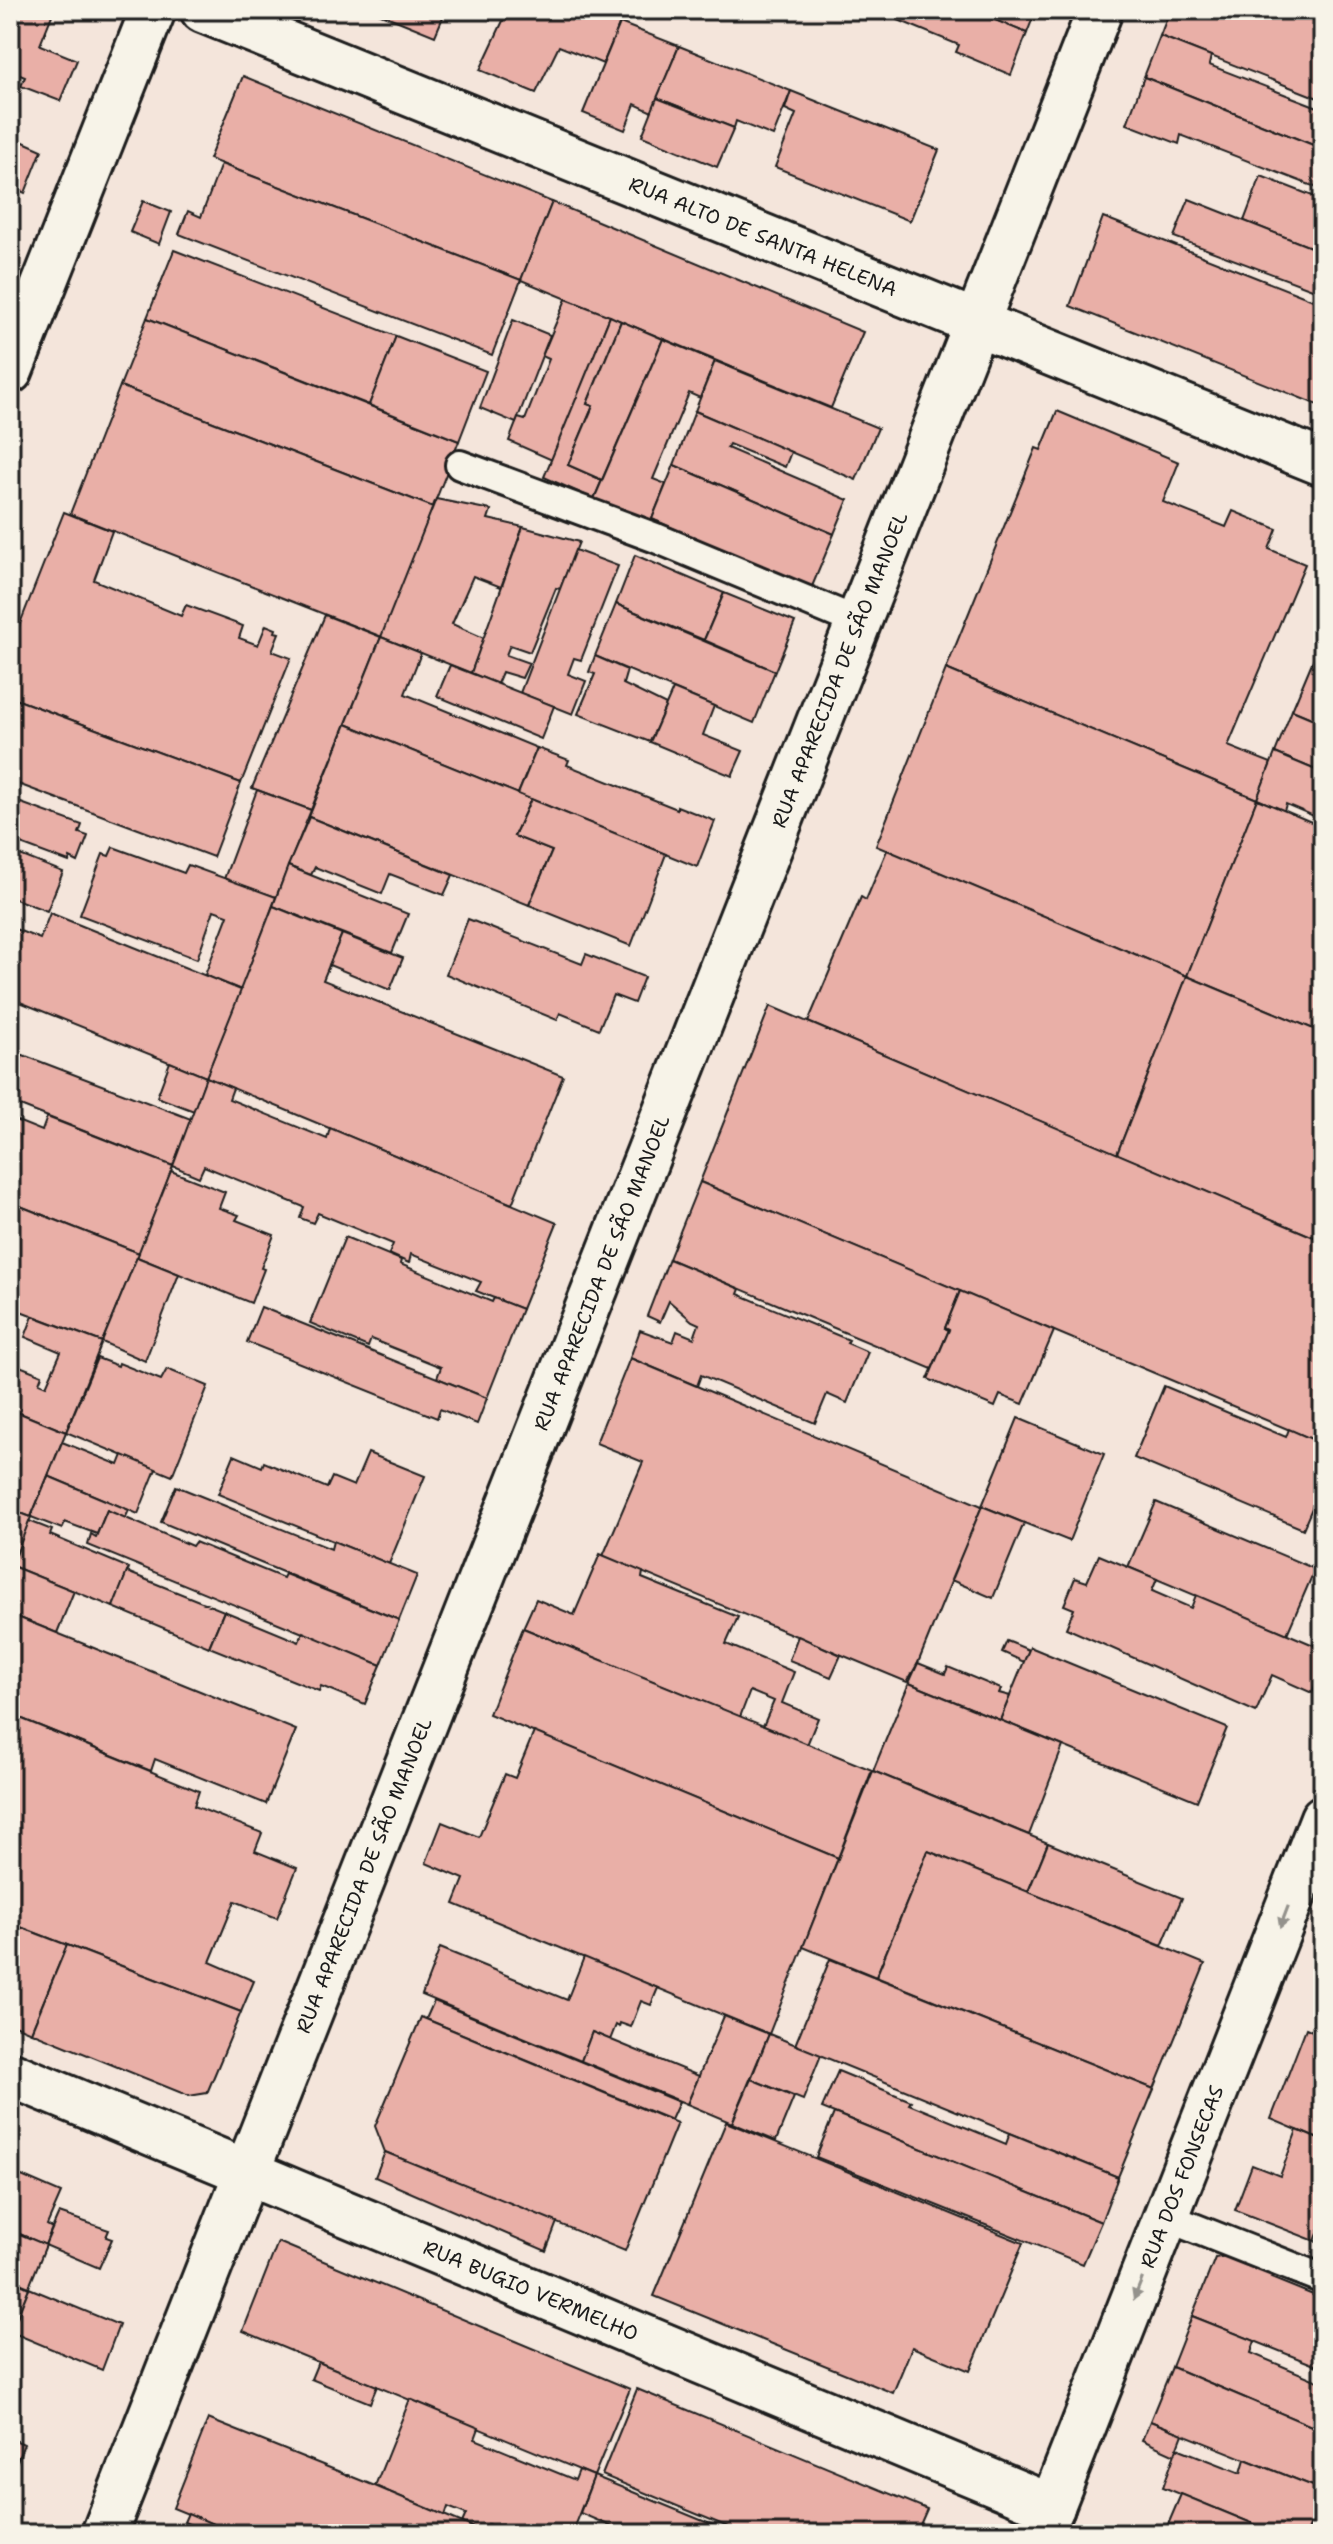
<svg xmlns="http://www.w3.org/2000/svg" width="1333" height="2544" viewBox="0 0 1333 2544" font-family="'Shantell Sans',sans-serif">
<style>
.building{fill:#e9afa7;stroke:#1c1c1c;stroke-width:2}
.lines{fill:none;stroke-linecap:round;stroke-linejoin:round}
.service-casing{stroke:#1c1c1c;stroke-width:34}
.minor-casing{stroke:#1c1c1c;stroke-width:50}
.service{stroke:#f7f3e8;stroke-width:28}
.minor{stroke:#f7f3e8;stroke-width:44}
.oneway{fill:#94928c}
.labels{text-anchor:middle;stroke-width:6;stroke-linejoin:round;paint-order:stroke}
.street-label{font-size:20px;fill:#1c1c1c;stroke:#f7f3e8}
</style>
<rect width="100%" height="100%" fill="#f4e5db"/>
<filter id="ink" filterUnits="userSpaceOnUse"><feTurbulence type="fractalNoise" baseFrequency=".0125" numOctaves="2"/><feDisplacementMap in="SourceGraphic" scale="16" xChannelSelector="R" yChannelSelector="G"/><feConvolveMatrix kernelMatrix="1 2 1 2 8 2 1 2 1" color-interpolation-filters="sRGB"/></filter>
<g filter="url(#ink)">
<g class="building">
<path d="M10 10H41L52 15 40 45 77 60 60 101 21 86 25 77 10 71Z"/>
<path d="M371 10H446L435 36Z"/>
<path d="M508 10H590L620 23 603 64 559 46 536 93 480 70Z"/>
<path d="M590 10H625L620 23Z"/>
<path d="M874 10H971L1027 33 1011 75 956 52 959 45Z"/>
<path d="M971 10H1036L1027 33Z"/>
<path d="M1170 10H1323V100L1160 36Z"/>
<path d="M620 23 679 46 652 112 635 104 625 130 583 113Z"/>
<path d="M1160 36 1211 56 1209 65 1323 109V149L1144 77Z"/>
<path d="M679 46 791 91 773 136 736 121 734 128 657 98Z"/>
<path d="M243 76 552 202 521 280 209 159Z"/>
<path d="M1144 77 1323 149V190L1181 135 1179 144 1127 124Z"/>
<path d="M791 91 939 150 910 221 775 167 796 114 785 109Z"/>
<path d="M657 98 734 128 717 167 642 136Z"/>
<path d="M10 136 42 150 25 193 10 186Z"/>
<path d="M221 164 521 280 492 355 179 234 188 211 201 217Z"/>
<path d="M1261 176 1323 200V252L1244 221Z"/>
<path d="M1189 199 1323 252V293L1174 237Z"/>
<path d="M143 201 171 212 159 244 130 232Z"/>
<path d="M552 202 863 332 831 408 521 280Z"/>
<path d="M1103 217 1323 304V407L1070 306Z"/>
<path d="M174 250 396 336 369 405 147 318Z"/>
<path d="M566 299 610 316 552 460 509 441 518 418 525 420 549 359 542 356Z"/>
<path d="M610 316 621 321 587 404 593 406 568 465 602 480 594 499 544 477Z"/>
<path d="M147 318 459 441 433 507 120 386Z"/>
<path d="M513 320 550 335 516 423 480 408Z"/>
<path d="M621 321 663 339 602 480 568 465 593 406 587 404Z"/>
<path d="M396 336 486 371 459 441 369 405Z"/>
<path d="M663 339 715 361 700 398 689 393 653 479 666 484 650 524 594 499Z"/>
<path d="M715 361 878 428 856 480 695 411Z"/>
<path d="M120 386 433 507 382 637 70 514Z"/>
<path d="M695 411 791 452 785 467 729 444 727 448 848 500 834 534 674 465Z"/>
<path d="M1057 411 1179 462 1163 502 1226 527 1233 511 1277 529 1269 549 1305 564 1228 746 1271 763 1257 799 946 669 1036 448 1041 450Z"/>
<path d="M674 465 834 534 811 589 652 519Z"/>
<path d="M436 499 491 510 488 519 523 527 501 587 473 576 452 624 484 638 471 673 381 637Z"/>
<path d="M64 512 112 531 94 580 181 616 186 605 243 626 239 638 258 645 266 625 276 629 275 632 279 633 272 651 291 658 241 783 10 697V649Z"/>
<path d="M523 527 579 542 560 589 556 588 530 652 510 645 506 655 529 663 522 678 502 672 497 684 471 673Z"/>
<path d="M575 550 618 566 581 660 574 658 568 674 586 681 573 714 520 693Z"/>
<path d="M635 555 724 593 704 640 616 604Z"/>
<path d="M724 593 795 622 775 671 704 640Z"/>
<path d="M616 604 775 671 754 723 595 656Z"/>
<path d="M325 615 381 637 311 810 252 788Z"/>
<path d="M1323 636V723L1292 710Z"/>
<path d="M381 637 421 653 405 694 537 748 518 794 346 724Z"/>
<path d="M595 656 627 670 623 684 666 705 650 742 578 714 595 674 589 672Z"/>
<path d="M450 665 554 706 541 739 437 696Z"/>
<path d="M946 669 1257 799 1187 976 876 846Z"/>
<path d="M673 689 714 706 703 735 743 751 732 776 650 742Z"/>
<path d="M10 697 241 783 213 857 10 781Z"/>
<path d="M1292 710 1323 723V773L1275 753Z"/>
<path d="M346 724 531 799 514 836 552 851 529 905 309 817Z"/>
<path d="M537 748 569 760 567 765 677 809V806L715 821 697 867 518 794Z"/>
<path d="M1275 753 1323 773V820L1286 804 1284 811 1257 799Z"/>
<path d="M257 790 311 810 276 897 224 879Z"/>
<path d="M10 799 82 825 79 833 88 836 78 862 70 858 69 862 10 840Z"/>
<path d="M531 799 666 854 631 946 529 905 552 851 514 836Z"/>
<path d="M1257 799 1323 827V1033L1187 976Z"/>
<path d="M309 817 453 875 444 895 390 874 382 894 315 867 311 875 288 866Z"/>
<path d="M113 847 184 873 188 865 276 897 241 990 205 975 228 915 214 910 197 959 80 915 103 854 109 856Z"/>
<path d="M887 850 1187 976 1117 1154 808 1022 861 897 866 900Z"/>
<path d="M10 851 63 872 47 911 10 897Z"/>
<path d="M288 866 408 914 392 953 273 906Z"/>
<path d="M273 906 342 934 323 980 563 1076 512 1204 206 1077Z"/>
<path d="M50 913 241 990 206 1077 10 998V927L40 939Z"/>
<path d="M468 919 582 964 586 954 644 977 634 1003 613 995 599 1029 560 1013 557 1020 446 974Z"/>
<path d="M342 934 403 958 390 990 329 965Z"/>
<path d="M1187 976 1323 1033V1241L1117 1154Z"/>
<path d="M770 1006 1323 1241V1444L700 1182Z"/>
<path d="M10 1049 23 1055 10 1090Z"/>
<path d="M23 1055 191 1119 173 1166 10 1102V1090Z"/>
<path d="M170 1062 206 1077 194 1111 157 1097Z"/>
<path d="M206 1077 233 1088 229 1099 327 1139 330 1128 557 1223 522 1309 476 1291 481 1282 411 1254 409 1263 389 1254 393 1244 318 1213 313 1223 300 1218 304 1207 204 1166 199 1177 173 1166Z"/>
<path d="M47 1117 173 1166 139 1253 10 1202V1118L42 1131Z"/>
<path d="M171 1171 225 1192 219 1208 239 1215 236 1220 274 1235 261 1268 264 1269 251 1303 137 1257Z"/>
<path d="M700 1182 960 1291 945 1328 949 1330 932 1369 669 1259Z"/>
<path d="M10 1202 139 1253 102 1342 10 1307Z"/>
<path d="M345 1237 401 1260 400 1264 492 1302 494 1298 522 1309 487 1398 437 1378 441 1367 371 1339 368 1347 310 1323Z"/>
<path d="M137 1257 179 1274 145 1361 102 1342Z"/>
<path d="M669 1259 740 1289 738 1294 849 1340 847 1343 868 1352 847 1403 827 1394 815 1423 701 1375 697 1386 630 1358 640 1330 673 1342 677 1331 694 1338 699 1324 692 1321 669 1301 660 1322 647 1316Z"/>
<path d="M960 1291 1054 1331 1023 1404 1000 1395 995 1407 928 1379 949 1330 945 1328Z"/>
<path d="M261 1307 487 1398 477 1424 440 1409 437 1418 247 1342Z"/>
<path d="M33 1316 102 1342 66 1432 10 1409V1362L42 1375 39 1383 46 1386 61 1352 25 1337Z"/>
<path d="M97 1358 118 1366 119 1363 161 1380 167 1369 208 1386 172 1476 66 1432Z"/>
<path d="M630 1358 982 1506 918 1663 907 1682 603 1556 643 1462 596 1443Z"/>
<path d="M1164 1386 1286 1437 1289 1429 1323 1444V1496L1318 1494 1303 1529 1134 1458Z"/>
<path d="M10 1409 66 1432 31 1517 10 1509Z"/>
<path d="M1018 1418 1104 1454 1069 1541 982 1506Z"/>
<path d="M62 1442 119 1465 123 1455 156 1469 138 1514 48 1476Z"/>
<path d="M368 1453 425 1476 389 1564 218 1494 234 1455 262 1467 264 1462 327 1488 332 1477 354 1486Z"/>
<path d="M48 1476 129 1510 125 1519 107 1510 97 1534 65 1522 62 1529 31 1517Z"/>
<path d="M176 1486 331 1549 333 1541 417 1575 399 1620 161 1522Z"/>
<path d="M1156 1502 1315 1569 1287 1634 1128 1567Z"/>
<path d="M982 1506 1024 1523 993 1598 951 1580Z"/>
<path d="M10 1509 31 1517 10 1570Z"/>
<path d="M107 1510 192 1546 195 1542 283 1578 285 1574 399 1620 381 1665 88 1545 91 1534 96 1537Z"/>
<path d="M29 1521 52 1530 50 1535 129 1568 113 1607 12 1566Z"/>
<path d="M600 1554 643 1572 642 1578 738 1617 726 1644 794 1672 782 1703 818 1718 807 1745 763 1726 774 1701 750 1691 740 1717 523 1628 536 1599 574 1615Z"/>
<path d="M1099 1555 1157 1579 1152 1591 1191 1608 1196 1595 1323 1649V1665L1312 1693 1272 1675 1256 1712 1066 1628 1074 1609 1064 1605 1075 1578 1087 1582Z"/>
<path d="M12 1566 74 1591 57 1633 10 1614Z"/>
<path d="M127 1572 224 1611 209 1647 113 1607Z"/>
<path d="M224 1611 299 1642 303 1632 381 1665 365 1704 321 1686 319 1691 209 1647Z"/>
<path d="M10 1614 296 1730 266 1804 155 1759 151 1771 10 1714Z"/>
<path d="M523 1628 872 1770 838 1858 489 1714Z"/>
<path d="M798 1636 841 1655 831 1677 789 1660Z"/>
<path d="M1007 1641 1029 1650 1024 1662 1002 1652Z"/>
<path d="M1030 1647 1227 1728 1197 1801 1000 1720Z"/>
<path d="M918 1663 945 1674 948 1667 1001 1689 999 1693 1010 1696 1000 1720 909 1683Z"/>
<path d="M909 1683 1063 1746 1029 1835 873 1771Z"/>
<path d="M10 1714 199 1791 194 1806 262 1833 255 1851 297 1868 277 1918 235 1901 210 1962 254 1981 241 2012 10 1923Z"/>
<path d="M534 1732 838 1858 769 2034 454 1904 464 1879 426 1863 442 1822 479 1837 505 1774 515 1778Z"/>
<path d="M873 1771 1048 1843 1028 1892 928 1851 876 1977 803 1947Z"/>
<path d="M1048 1843 1182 1898 1162 1946 1028 1892Z"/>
<path d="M928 1851 1205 1964 1154 2089 876 1977Z"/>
<path d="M20 1927 67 1945 31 2032 10 2023V1952Z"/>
<path d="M67 1945 241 2012 207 2093 189 2096 31 2032Z"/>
<path d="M440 1948 567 2000 584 1957 658 1988 651 2005 641 2001 631 2027 620 2023 619 2027 616 2025 610 2040 592 2032 581 2061 422 1995Z"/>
<path d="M830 1959 1154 2089 1118 2177 795 2045Z"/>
<path d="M434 2001 679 2102 671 2120 426 2019Z"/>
<path d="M724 2016 769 2034 732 2123 687 2104Z"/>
<path d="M421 2017 677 2123 625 2251 385 2152 375 2126Z"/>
<path d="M1306 2028 1323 2036V2141L1271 2119Z"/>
<path d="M592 2032 699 2076 687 2104 581 2061Z"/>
<path d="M769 2034 821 2055 803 2100 751 2079Z"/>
<path d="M838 2071 911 2101 909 2104 1006 2144 1010 2133 1118 2177 1101 2222 822 2108Z"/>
<path d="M751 2079 794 2097 776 2141 732 2123Z"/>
<path d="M834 2113 1101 2222 1083 2264 816 2157Z"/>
<path d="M726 2122 1023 2243 970 2371 912 2347 893 2393 654 2296Z"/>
<path d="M1297 2130 1323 2141V2221L1315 2241 1235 2210 1252 2165 1280 2176Z"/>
<path d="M385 2152 557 2222 546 2251 375 2177Z"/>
<path d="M10 2171 61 2193 47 2225 52 2228 45 2245 10 2230Z"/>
<path d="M59 2213 109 2230 106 2237 112 2239 99 2268 45 2245Z"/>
<path d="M10 2230 46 2245 29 2287 10 2279Z"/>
<path d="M278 2242 630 2389 594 2476 243 2331Z"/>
<path d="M1238 2254 1275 2268 1271 2278 1323 2299 1322 2368 1192 2316 1215 2258Z"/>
<path d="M10 2279 29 2288 13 2328 10 2327Z"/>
<path d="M29 2288 119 2325 102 2370 11 2332Z"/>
<path d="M1192 2316 1255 2341 1251 2353 1320 2382 1323 2373V2431L1172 2367Z"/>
<path d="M318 2362 377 2386 370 2403 311 2379Z"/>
<path d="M1172 2367 1323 2431V2490L1150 2421Z"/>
<path d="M637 2389 927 2509 916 2534H745L602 2475Z"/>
<path d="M410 2399 479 2428 475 2439 575 2480 579 2470 594 2476 571 2534H511L488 2524 485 2532 462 2523 466 2514 448 2507 445 2516 375 2486Z"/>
<path d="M208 2419 375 2486 489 2534H237L173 2508Z"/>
<path d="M1150 2421 1183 2434 1175 2455 1142 2440Z"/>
<path d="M10 2438 24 2444 10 2478Z"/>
<path d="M1177 2448 1241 2473 1245 2459 1323 2490 1307 2534H1278L1163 2487Z"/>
<path d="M594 2476 730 2532 729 2534H629L580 2513Z"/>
<path d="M1323 2492V2534H1307Z"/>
<path d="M1181 2494 1278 2534H1164Z"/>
<path d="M188 2513 213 2524 210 2533 184 2522Z"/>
<path d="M1106 2523 1135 2534H1101Z"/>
</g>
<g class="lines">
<g class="service-casing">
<g id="service">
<path d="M460 465 656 538 858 622"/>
<path d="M1166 2217 1323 2279"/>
</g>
</g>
<g class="minor-casing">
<g id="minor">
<path id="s1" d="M203 10 1323 463"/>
<path d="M10 371 153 10"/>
<path id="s2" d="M10 2074 1052 2507"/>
<path id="s3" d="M104 2534 1100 10"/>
<path id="s4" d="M1041 2534 1323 1818"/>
</g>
</g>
<use href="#service" class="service"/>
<use href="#minor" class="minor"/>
</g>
<defs><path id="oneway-solid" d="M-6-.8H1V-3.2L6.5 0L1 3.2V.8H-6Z" transform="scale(2)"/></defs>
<g class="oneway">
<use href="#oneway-solid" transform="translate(1284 1917) rotate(111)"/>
<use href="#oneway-solid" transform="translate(1138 2289) rotate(112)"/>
</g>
</g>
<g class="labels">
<g class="street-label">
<text dy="7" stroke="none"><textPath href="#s1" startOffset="604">RUA ALTO DE SANTA HELENA</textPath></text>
<text dy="7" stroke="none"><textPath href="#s3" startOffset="2004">RUA APARECIDA DE SÃO MANOEL</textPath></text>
<text dy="7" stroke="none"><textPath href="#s3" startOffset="1356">RUA APARECIDA DE SÃO MANOEL</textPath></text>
<text dy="7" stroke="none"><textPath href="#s3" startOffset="708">RUA APARECIDA DE SÃO MANOEL</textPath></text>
<text dy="7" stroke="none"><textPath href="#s4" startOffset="384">RUA DOS FONSECAS</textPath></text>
<text dy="7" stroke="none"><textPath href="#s2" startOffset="564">RUA BUGIO VERMELHO</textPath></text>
</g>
</g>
<rect width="1333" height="2544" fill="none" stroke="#f7f3e8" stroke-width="40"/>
<rect x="20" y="20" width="1293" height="2504" fill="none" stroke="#1c1c1c" stroke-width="3" filter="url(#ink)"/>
</svg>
